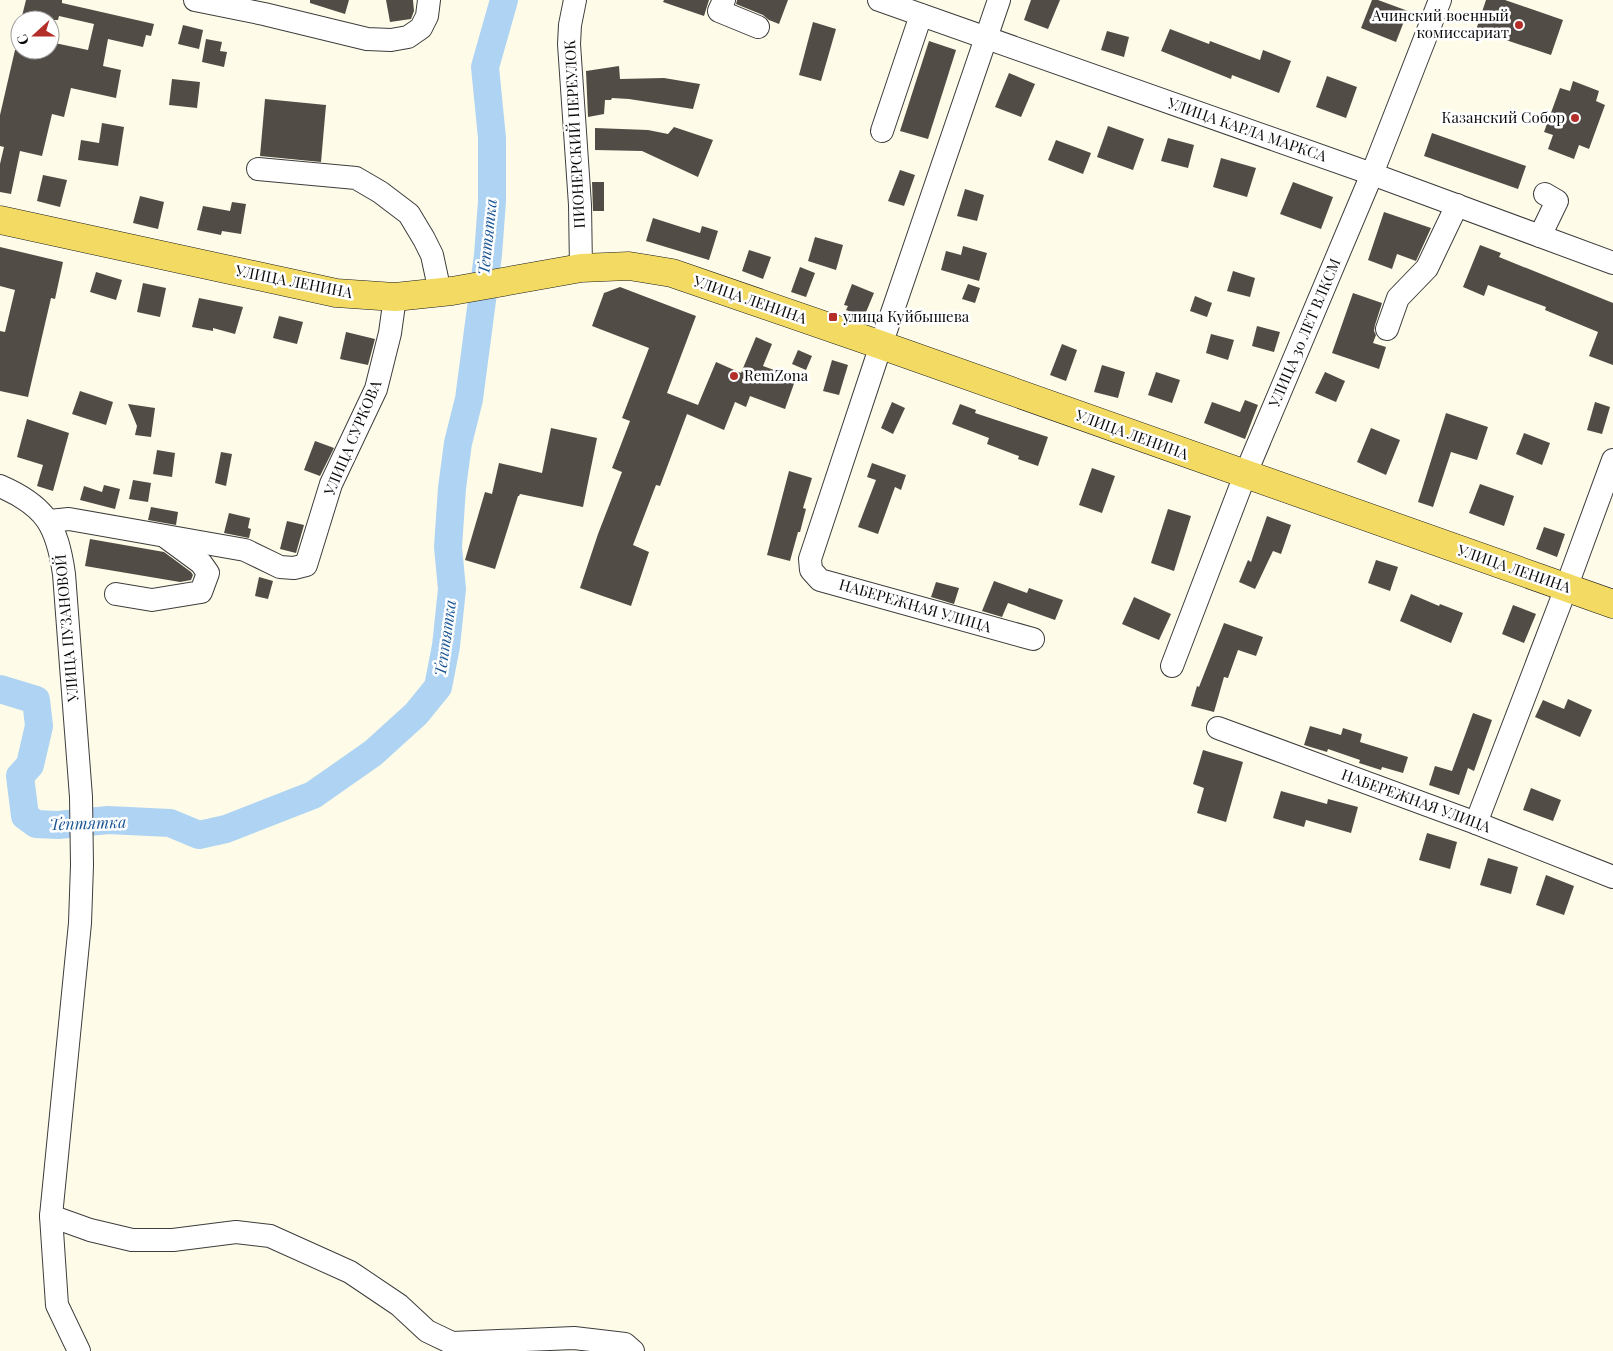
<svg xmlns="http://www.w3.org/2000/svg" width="1613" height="1351" viewBox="0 0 1613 1351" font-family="'Playfair Display',serif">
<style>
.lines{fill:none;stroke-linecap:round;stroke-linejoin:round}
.river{stroke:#afd4f3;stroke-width:28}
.building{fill:#524c47}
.minor-casing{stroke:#3d3d3d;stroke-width:24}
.major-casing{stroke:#1b1b1b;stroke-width:29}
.minor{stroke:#fff;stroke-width:22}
.major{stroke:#f3db63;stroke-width:28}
.poi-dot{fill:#b32d29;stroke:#fff;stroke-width:2}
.labels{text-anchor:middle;stroke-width:5;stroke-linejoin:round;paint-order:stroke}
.poi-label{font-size:15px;fill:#0a0a0a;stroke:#fff;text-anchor:end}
.street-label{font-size:15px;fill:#0a0a0a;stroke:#fff}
.water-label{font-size:16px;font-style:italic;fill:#1a5695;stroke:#fff}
</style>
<rect width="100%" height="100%" fill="#fefce8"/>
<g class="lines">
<path class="river" d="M0 689 36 700 39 726 30 765 20 776 25 816 36 824 58 825 108 820 170 823 199 835 226 829 313 795 373 753 416 714 438 687 446 646 452 589 448 547 452 488 458 443 469 399 488 255 492 201V138L485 67 504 0"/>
</g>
<g class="building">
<path d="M26 0H62V3L154 24 151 36 146 35 143 47 108 39 103 66 121 70 116 98 71 88 64 117 52 114 42 156 20 151 11 194 0 192V164L4 147 0 146V115L15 50H50V42L88 50 94 24 59 16 58 20H21Z"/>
<path d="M310 0H349L345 14 310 3Z"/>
<path d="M386 0H413L414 11 411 19 390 22Z"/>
<path d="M664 0H709L704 16 663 2Z"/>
<path d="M737 0H788L779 24 769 20 763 15 736 4Z"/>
<path d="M1031 0H1060L1048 29 1024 20Z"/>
<path d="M1372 0H1378L1408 11 1396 42 1361 28Z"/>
<path d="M1486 0H1505L1563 20 1551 55 1476 30Z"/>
<path d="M813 22 836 29 821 81 799 75Z"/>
<path d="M183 25 203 30 199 49 178 44Z"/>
<path d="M1170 29 1209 44 1210 41 1260 60 1263 50 1291 61 1279 93 1232 75 1231 79 1161 51Z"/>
<path d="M1107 31 1129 37 1124 57 1101 50Z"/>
<path d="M206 39 222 42 220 51 227 52 224 67 202 62Z"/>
<path d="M929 41 956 50 928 139 900 131Z"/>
<path d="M619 66 620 79 664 78 700 84 693 109 629 99 612 98 611 100H605L604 114 588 117 586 71Z"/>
<path d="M1009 73 1035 84 1021 117 995 107Z"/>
<path d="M1327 76 1357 87 1346 118 1316 107Z"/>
<path d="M172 79 200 82 197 108 169 105Z"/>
<path d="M1573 81 1599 91 1596 101 1605 105 1589 149 1579 145 1574 159 1548 149 1553 135 1544 132 1560 88 1570 91Z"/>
<path d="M265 99 326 105 321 162 260 156Z"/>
<path d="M102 123 124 127 118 166 78 160 81 140 99 143Z"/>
<path d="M1108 126 1144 139 1133 170 1097 157Z"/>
<path d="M674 127 713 140 698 177 642 151 595 150V128L648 130 668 134Z"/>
<path d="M1432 133 1526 166 1518 189 1424 156Z"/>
<path d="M1168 138 1194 145 1188 168 1161 161Z"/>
<path d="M1056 140 1091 153 1083 174 1048 160Z"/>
<path d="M1221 158 1256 168 1247 197 1213 187Z"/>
<path d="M900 170 915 175 904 206 888 201Z"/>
<path d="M43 175 67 180 60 207 37 201Z"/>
<path d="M592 182H604V211H593Z"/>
<path d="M1293 182 1333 197 1321 229 1280 214Z"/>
<path d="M965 189 984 195 977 221 957 216Z"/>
<path d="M140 196 164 202 158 229 133 223Z"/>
<path d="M232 202 246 204 241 234 222 231 221 235 197 230 203 206 230 211Z"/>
<path d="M1384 212 1431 228 1416 261 1397 254 1392 269 1368 260Z"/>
<path d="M653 218 700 233 702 226 718 231 709 260 646 241Z"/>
<path d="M815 237 843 245 836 270 808 261Z"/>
<path d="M1480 245 1501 253 1499 257 1613 303V365L1589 356 1598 332 1545 310 1546 307 1488 285 1484 296 1463 287Z"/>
<path d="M963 246 987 253 979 281 941 270 946 251 961 255Z"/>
<path d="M0 247 63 262 55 299 51 298 28 397 0 391V331L5 332 15 290 0 286Z"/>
<path d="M749 250 771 257 763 279 742 271Z"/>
<path d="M800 267 815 273 806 297 791 292Z"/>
<path d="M1233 271 1255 278 1250 297 1227 291Z"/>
<path d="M96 272 122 280 116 300 90 292Z"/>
<path d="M143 283 166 288 160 317 137 312Z"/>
<path d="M852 284 874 293 864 317 846 310 848 306 844 305Z"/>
<path d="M968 284 980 288 975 303 962 299Z"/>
<path d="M620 287 696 316 667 393 698 405 716 362 741 373 756 337 772 344 763 366 796 378 785 409 750 396 746 407 735 402 724 430 687 414 660 486 656 485 633 545 649 552 631 606 580 588 598 534 622 472 612 468 630 421 622 418 649 348 592 326 604 293Z"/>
<path d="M1353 293 1382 303 1375 325 1374 331 1376 335 1373 343 1386 347 1379 369 1332 353Z"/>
<path d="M1195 296 1212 303 1207 317 1190 311Z"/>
<path d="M199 298 243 307 235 334 213 328V331L192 327Z"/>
<path d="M279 316 303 322 297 344 273 338Z"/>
<path d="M1257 326 1280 332 1274 352 1252 346Z"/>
<path d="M346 332 375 339 368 365 340 359Z"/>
<path d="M1211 334 1234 340 1228 360 1206 353Z"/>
<path d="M1062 344 1077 350 1066 381 1050 375Z"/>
<path d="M798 350 812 356 806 370 792 364Z"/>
<path d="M832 360 848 365 839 395 823 391Z"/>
<path d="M1102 365 1125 372 1118 398 1094 392Z"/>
<path d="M1156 372 1180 380 1172 403 1148 395Z"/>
<path d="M1325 372 1345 381 1336 402 1315 393Z"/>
<path d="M80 391 113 402 106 425 72 414Z"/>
<path d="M1245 400 1258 405 1245 439 1204 423 1212 402 1240 412Z"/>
<path d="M892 402 905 408 893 434 881 428Z"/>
<path d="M1595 402 1610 407 1602 434 1587 430Z"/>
<path d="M128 404 155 408 151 437 135 435 137 426Z"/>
<path d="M960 404 976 410 975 413 1048 437 1038 466 1018 459 1019 456 987 444 989 438 952 424Z"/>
<path d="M1446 413 1488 427 1477 460 1451 452 1433 507 1418 502Z"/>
<path d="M27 419 69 433 53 491 37 486 43 465 17 457Z"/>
<path d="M551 428 597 438 583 507 520 494 519 496H518L495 569 465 560 485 492 492 494 499 463 542 473Z"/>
<path d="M1371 428 1400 440 1386 475 1357 462Z"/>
<path d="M1524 433 1550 443 1542 465 1516 454Z"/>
<path d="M315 441 334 448 320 476 304 470Z"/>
<path d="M157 450 175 453 172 477 153 474Z"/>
<path d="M221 452 232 454 226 486 215 483Z"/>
<path d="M872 463 906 475 901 490 895 487 878 534 858 527 876 480 867 477Z"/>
<path d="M1092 468 1115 476 1102 513 1079 505Z"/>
<path d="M789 471 812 478 803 508 806 509 800 532H798L790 561 767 555Z"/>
<path d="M133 480 151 483 148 502 129 499Z"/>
<path d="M1480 484 1514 496 1504 526 1469 513Z"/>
<path d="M104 485 120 489 115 509 80 500 84 486 102 492Z"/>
<path d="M151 507 178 512 176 525 148 520Z"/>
<path d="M1168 509 1191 516 1174 571 1151 563Z"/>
<path d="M229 513 250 518 248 528 251 529 249 538 224 533Z"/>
<path d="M1267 516 1291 525 1281 554 1273 551 1255 589 1239 582 1248 560 1251 562Z"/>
<path d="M287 521 304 525 296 553 280 549Z"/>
<path d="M1544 527 1565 534 1557 557 1536 549Z"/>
<path d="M90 539 164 552 191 572 193 575 191 580 180 582 85 566Z"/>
<path d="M1376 560 1398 567 1390 591 1368 583Z"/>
<path d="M259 577 273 581 268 599 255 596Z"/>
<path d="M994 581 1027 593 1029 588 1063 600 1055 620 1008 603 1002 617 982 611Z"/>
<path d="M936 582 959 588 954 604 931 597Z"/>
<path d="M1411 594 1439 606 1440 604 1463 613 1451 643 1400 621Z"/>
<path d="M1134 597 1171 614 1159 640 1122 624Z"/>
<path d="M1513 605 1536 614 1524 643 1502 634Z"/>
<path d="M1224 623 1263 637 1256 656 1238 650 1228 678 1224 677 1214 712 1191 706 1197 686 1199 687Z"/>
<path d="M1568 699 1592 710 1580 737 1535 717 1543 700 1564 709Z"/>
<path d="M1473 713 1492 720 1474 771 1468 768 1459 795 1429 785 1435 766 1452 771Z"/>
<path d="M1310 726 1341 735 1343 728 1362 734 1360 742 1408 757 1403 773 1382 767 1381 770 1359 763 1360 760 1328 749 1327 752 1304 745Z"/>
<path d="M1203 750 1243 762 1226 822 1197 813 1204 788 1193 784Z"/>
<path d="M1531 788 1561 800 1553 821 1523 810Z"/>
<path d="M1281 791 1327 804 1328 799 1358 807 1351 833 1306 820 1304 827 1273 818Z"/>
<path d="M1427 833 1457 842 1450 869 1419 860Z"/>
<path d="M1488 858 1518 867 1511 894 1480 885Z"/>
<path d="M1546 875 1574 886 1564 915 1536 905Z"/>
</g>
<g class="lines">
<g class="minor-casing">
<g id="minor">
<path d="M195 0 264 14 367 39 391 40 408 37 421 28 427 16 429 0"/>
<path d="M575 0 570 25 569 44 580 205 581 268"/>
<path d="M724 0 719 11 758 27"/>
<path d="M879 0 1372 174 1613 263"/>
<path d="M999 0 881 345 810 559 811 570 820 580 1033 639"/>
<path d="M882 131 921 15"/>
<path d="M258 169 356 178 380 192 409 214 424 239 432 255 440 292"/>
<path d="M1540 236 1557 201 1545 194"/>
<path d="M1387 329 1398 298 1427 268 1457 205"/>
<path d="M0 486C46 506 57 526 64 574L81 797 82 865 80 923 51 1216 57 1305 79 1351"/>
<path d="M49 521 69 519 245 550 280 567 294 568 306 565 331 484 376 389 390 333 395 297"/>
<path d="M116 594 152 600 201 592 208 573 201 563 167 538"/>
<path d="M1172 666 1245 475 1372 174 1440 0"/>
<path d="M1218 728 1476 823 1613 877"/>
<path d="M1476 823 1566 588 1613 460"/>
<path d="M51 1216 90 1230 132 1240H173L236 1232 270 1236 350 1272 399 1305 427 1331 452 1343 574 1338 625 1344 633 1351"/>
</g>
</g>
<g class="major-casing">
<path id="major" d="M0 220 336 293 395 297 452 291 581 268 629 266 672 273 881 345 1613 604"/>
</g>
<use href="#minor" class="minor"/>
<use href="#major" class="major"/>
</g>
<g class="poi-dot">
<circle cx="1519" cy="25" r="5"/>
<circle cx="1575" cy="118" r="5"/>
<rect x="828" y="312" width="10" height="10" rx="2.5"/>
<circle cx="734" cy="376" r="5"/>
</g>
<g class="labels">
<g class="poi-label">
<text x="1509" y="21">Ачинский военный<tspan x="1509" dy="17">комиссариат</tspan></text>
<text x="1565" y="123">Казанский Собор</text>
<text x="843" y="322" text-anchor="start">улица Куйбышева</text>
<text x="744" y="381" text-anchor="start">RemZona</text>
</g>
<g class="street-label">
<text transform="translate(1247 130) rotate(19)" y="5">УЛИЦА КАРЛА МАРКСА</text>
<text transform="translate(575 134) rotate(-93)" y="5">ПИОНЕРСКИЙ ПЕРЕУЛОК</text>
<text transform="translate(294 282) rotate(11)" y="5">УЛИЦА ЛЕНИНА</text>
<text transform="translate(750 300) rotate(19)" y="5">УЛИЦА ЛЕНИНА</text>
<text transform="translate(1305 333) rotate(-67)" y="5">УЛИЦА 30 ЛЕТ ВЛКСМ</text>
<text transform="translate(1132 435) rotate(20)" y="5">УЛИЦА ЛЕНИНА</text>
<text transform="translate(353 438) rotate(-67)" y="5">УЛИЦА СУРКОВА</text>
<text transform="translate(1514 569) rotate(19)" y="5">УЛИЦА ЛЕНИНА</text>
<text transform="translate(915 606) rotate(16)" y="5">НАБЕРЕЖНАЯ УЛИЦА</text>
<text transform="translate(67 628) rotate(-95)" y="5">УЛИЦА ПУЗАНОВОЙ</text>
<text transform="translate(1416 801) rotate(20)" y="5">НАБЕРЕЖНАЯ УЛИЦА</text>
</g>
<g class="water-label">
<text transform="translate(487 237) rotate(-84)" y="6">Тептятка</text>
<text transform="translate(445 638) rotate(-82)" y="6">Тептятка</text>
<text transform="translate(88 823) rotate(-2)" y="6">Тептятка</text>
</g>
</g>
<g transform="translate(35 35) rotate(249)"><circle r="24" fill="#ffffff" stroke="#9d9d9d"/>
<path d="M0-4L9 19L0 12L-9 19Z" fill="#b32d29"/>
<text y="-8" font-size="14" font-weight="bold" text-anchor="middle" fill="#0a0a0a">С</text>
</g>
</svg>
